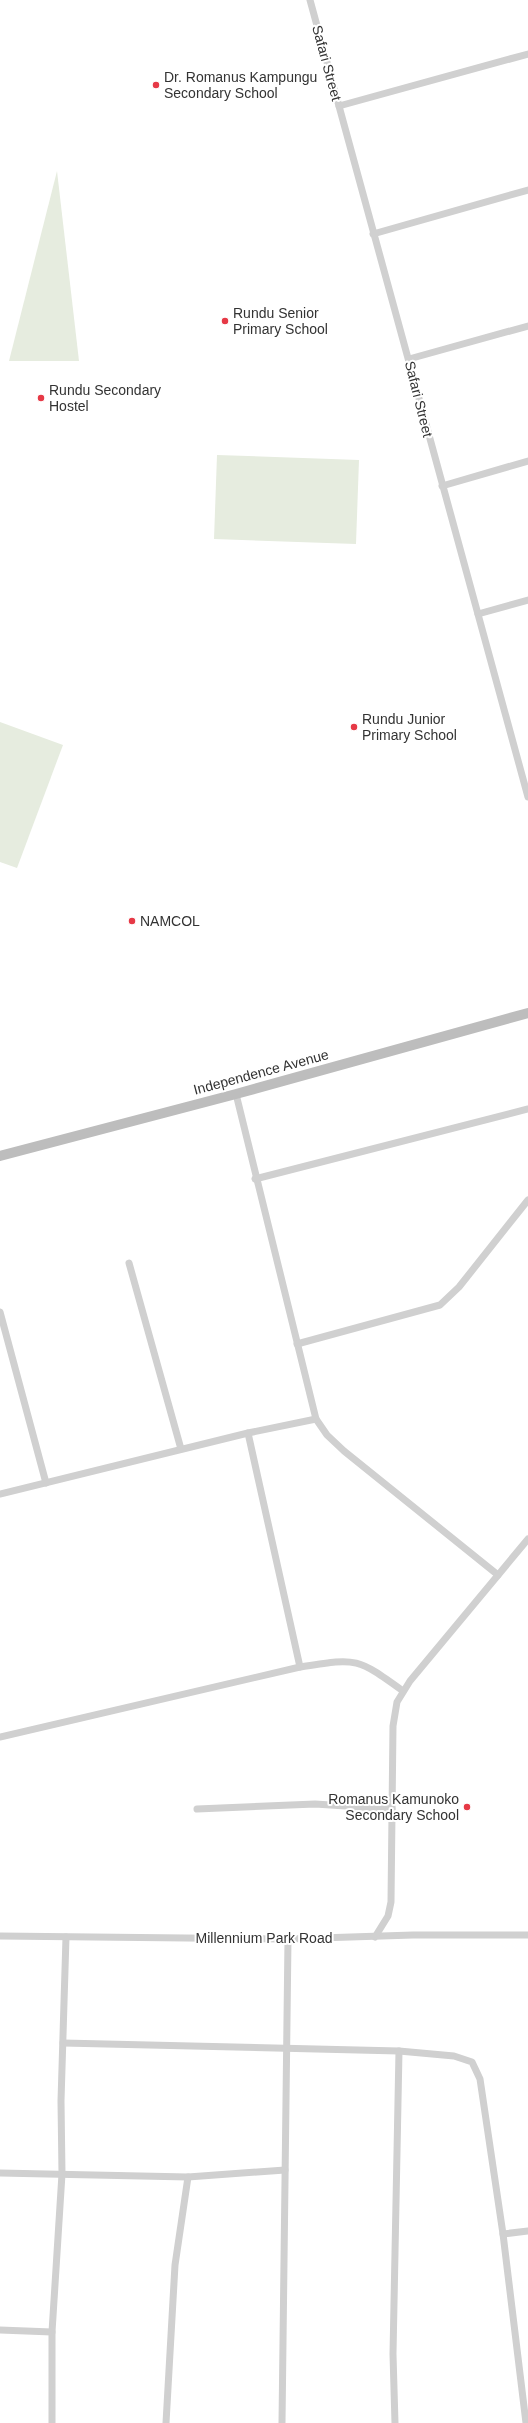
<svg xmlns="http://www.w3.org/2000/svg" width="528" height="2423" viewBox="0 0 528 2423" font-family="Arial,sans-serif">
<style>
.green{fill:#e6ecdf}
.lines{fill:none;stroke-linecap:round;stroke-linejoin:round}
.street{stroke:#d0d0d0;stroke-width:7}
.secondary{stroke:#bdbdbd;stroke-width:10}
.poi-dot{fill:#e63946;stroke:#fff;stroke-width:1.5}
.labels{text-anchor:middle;stroke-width:4;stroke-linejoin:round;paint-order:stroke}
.street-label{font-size:14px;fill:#333;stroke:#fff}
.poi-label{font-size:14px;fill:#333;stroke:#fff;text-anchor:start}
</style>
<rect width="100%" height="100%" fill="#fff"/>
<g class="green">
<path d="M57 171 79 361H9Z"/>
<path d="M217 455 359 460 356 544 214 539Z"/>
<path d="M0 722 63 745 17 868 0 862Z"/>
</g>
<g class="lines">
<g class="street">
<path d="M310 0 528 797"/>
<path d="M339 106 528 54"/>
<path d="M373 234 528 190"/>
<path d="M409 359 528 326"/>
<path d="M442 486 528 461"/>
<path d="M478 614 528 600"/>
<path d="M236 1094 316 1419 327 1435 344 1451 498 1575"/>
<path d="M255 1179 528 1109"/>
<path d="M129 1263 181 1449"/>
<path d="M0 1312 46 1483"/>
<path d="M297 1344 440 1305 459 1287 528 1200"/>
<path d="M248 1433 300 1667"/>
<path d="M0 1494 248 1433 316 1419"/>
<path d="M0 1737 300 1667C357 1658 356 1657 403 1691"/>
<path d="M197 1809 315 1804 392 1809"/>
<path d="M0 1936 288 1939 413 1935H528"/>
<path d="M375 1937 388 1916 391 1902 393 1726 397 1702 410 1681 528 1539"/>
<path d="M63 2043 399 2051 454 2056 472 2062 480 2079 503 2234 526 2423"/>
<path d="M0 2173 188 2177 285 2170"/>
<path d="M503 2234 528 2231"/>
<path d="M0 2330 52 2332"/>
<path d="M52 2423V2332L62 2174 61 2101 66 1937"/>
<path d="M166 2423 175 2265 188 2177"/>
<path d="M282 2423 288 1939"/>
<path d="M395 2423 393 2354 399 2051"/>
</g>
<path class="secondary" d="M0 1156 236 1094 528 1013"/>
</g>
<g class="poi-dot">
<circle cx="156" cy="85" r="4"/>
<circle cx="225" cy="321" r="4"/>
<circle cx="41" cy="398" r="4"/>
<circle cx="354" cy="727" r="4"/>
<circle cx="132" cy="921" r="4"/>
<circle cx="467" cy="1807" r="4"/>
</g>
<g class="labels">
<g class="street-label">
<text transform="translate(327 63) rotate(75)" y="5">Safari Street</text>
<text transform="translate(419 399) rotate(76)" y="5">Safari Street</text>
<text transform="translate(261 1072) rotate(-15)" y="5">Independence Avenue</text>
<text x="264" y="1943">Millennium Park Road</text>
</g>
<g class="poi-label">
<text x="164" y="82">Dr. Romanus Kampungu<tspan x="164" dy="16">Secondary School</tspan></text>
<text x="233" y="318">Rundu Senior<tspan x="233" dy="16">Primary School</tspan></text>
<text x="49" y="395">Rundu Secondary<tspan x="49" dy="16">Hostel</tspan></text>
<text x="362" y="724">Rundu Junior<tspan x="362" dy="16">Primary School</tspan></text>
<text x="140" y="926">NAMCOL</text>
<text x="459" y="1804" text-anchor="end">Romanus Kamunoko<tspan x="459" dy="16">Secondary School</tspan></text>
</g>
</g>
</svg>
